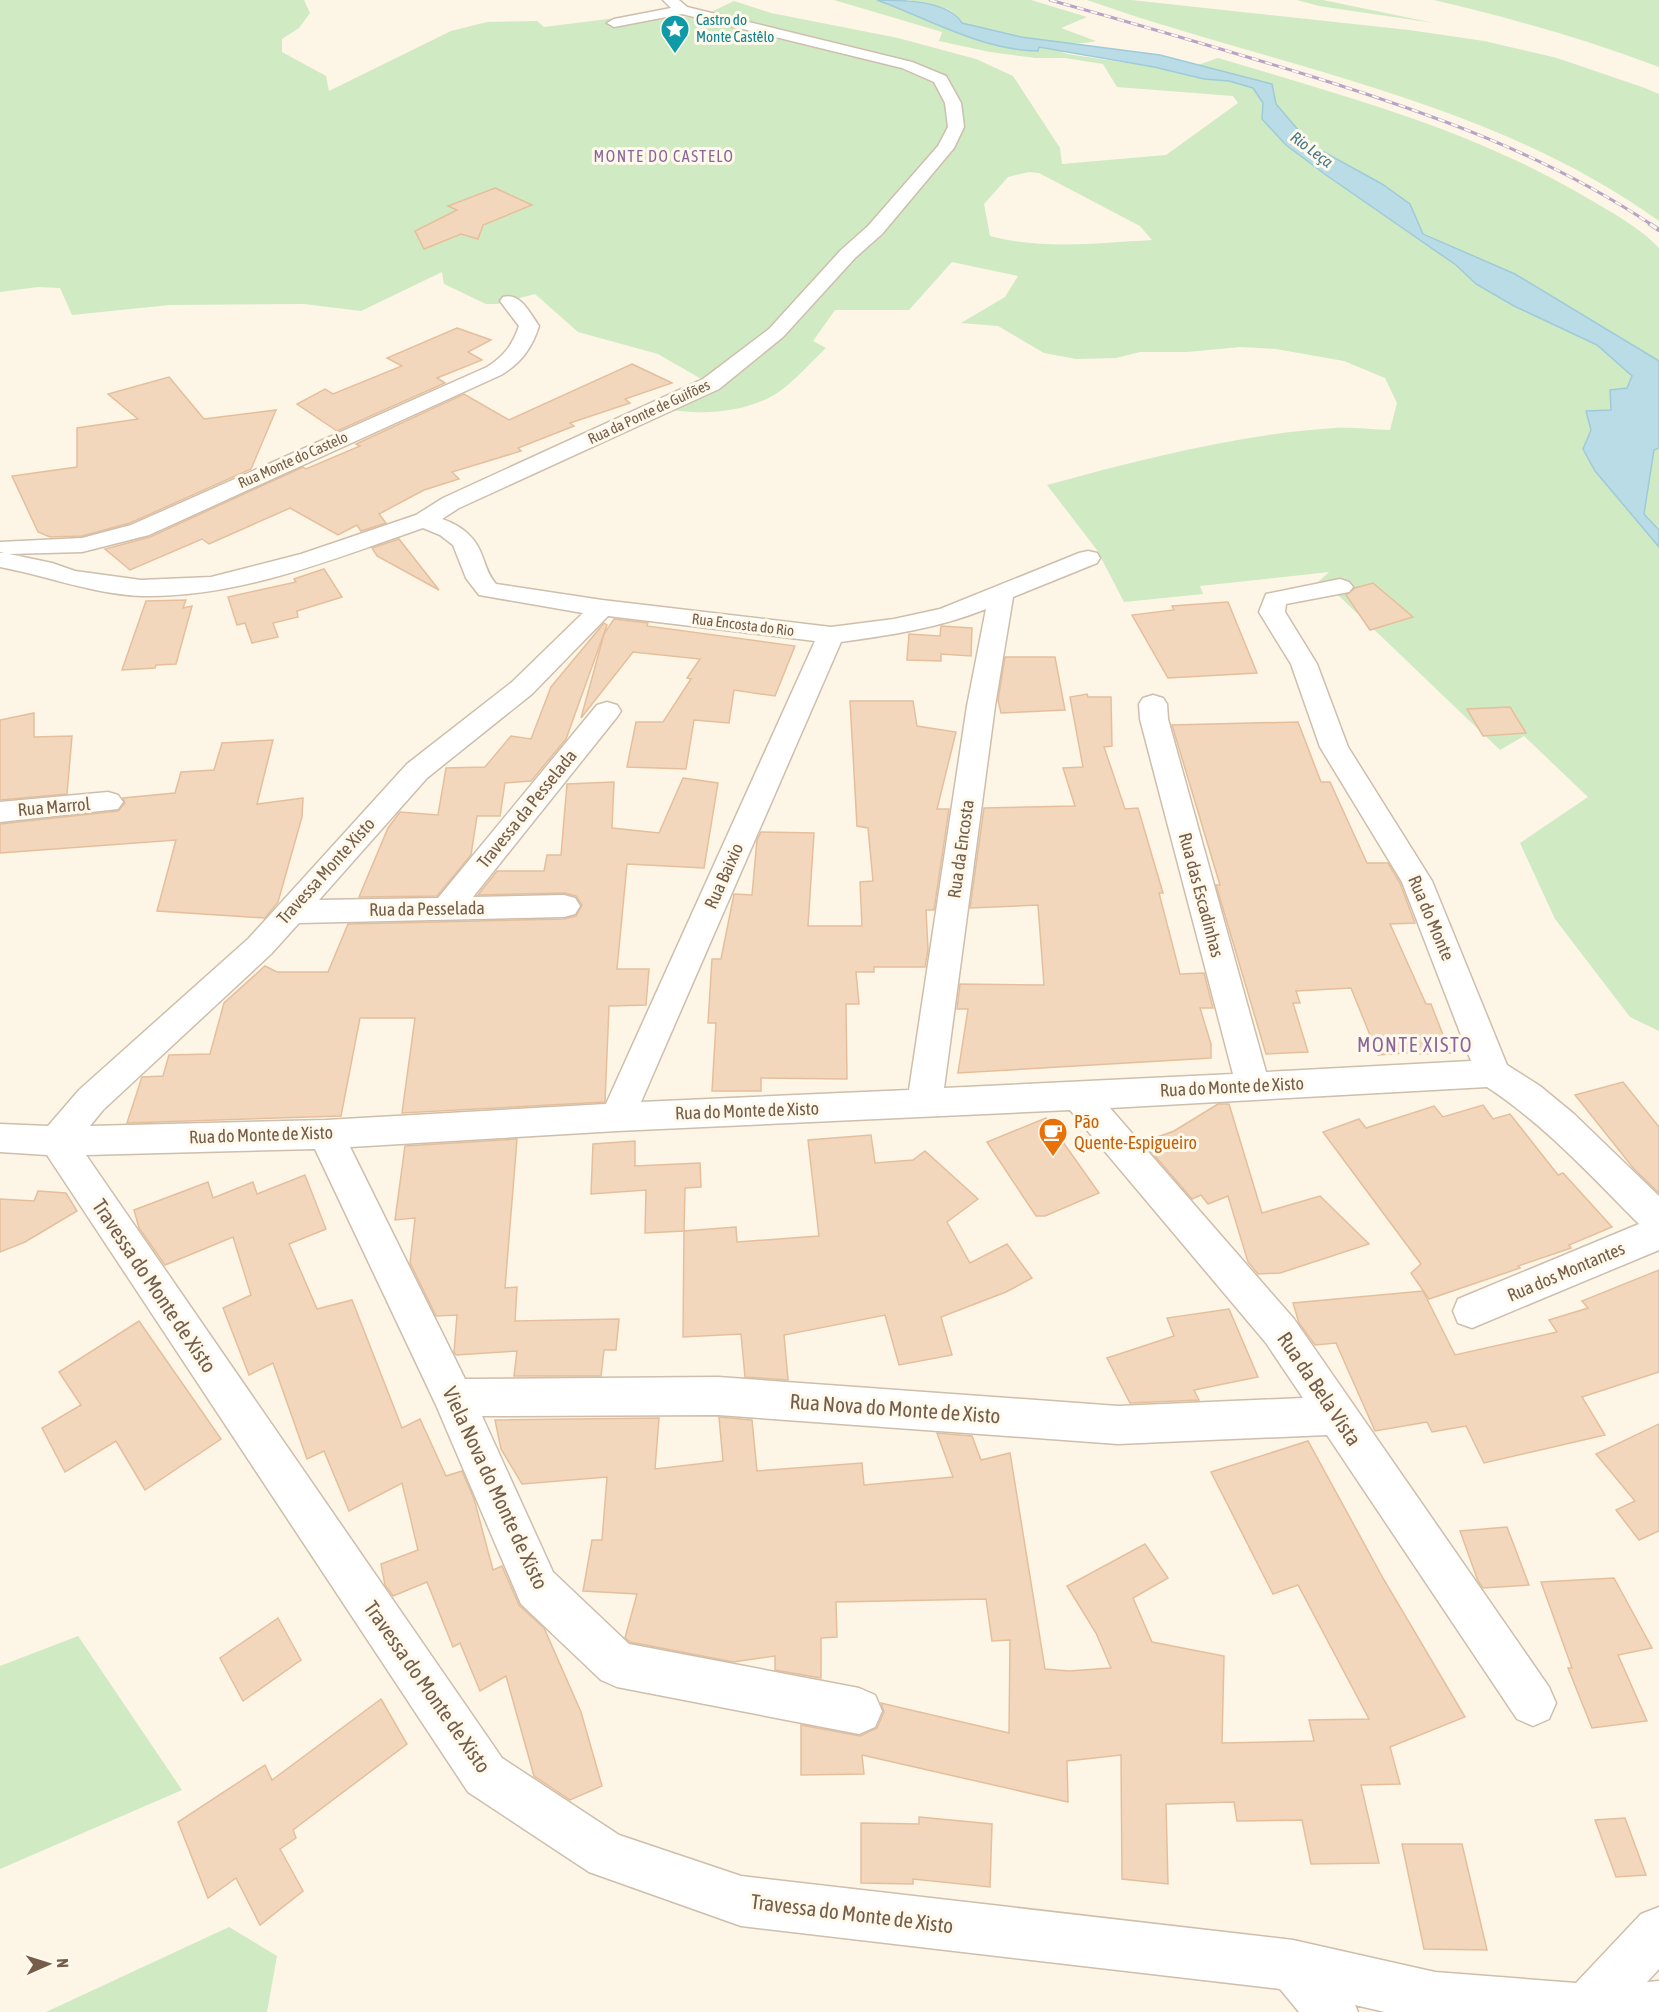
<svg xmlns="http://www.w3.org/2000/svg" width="1659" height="2012" viewBox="0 0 1659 2012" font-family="'Asap Condensed',sans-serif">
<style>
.green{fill:#d0eac3;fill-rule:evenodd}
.water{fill:#b9dce6;stroke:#9fcbd8;stroke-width:1.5}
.building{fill:#f2d7bc;stroke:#e5bf9c;stroke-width:1.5}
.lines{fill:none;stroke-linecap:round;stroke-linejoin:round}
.minor-casing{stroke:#cebeab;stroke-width:3}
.minor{fill:#fff;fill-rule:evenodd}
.rail-far1-casing{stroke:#b9a3c7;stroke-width:3}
.rail-casing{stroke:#b9a3c7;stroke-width:4.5}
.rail-far1{stroke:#fff9ec;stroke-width:2;stroke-dasharray:7;stroke-linecap:butt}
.rail{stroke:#fff9ec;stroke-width:3;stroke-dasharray:8;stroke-linecap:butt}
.labels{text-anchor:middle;stroke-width:6;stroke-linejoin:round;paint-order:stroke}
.far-culture-label{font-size:15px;fill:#0d838f;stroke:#fff9ec;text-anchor:start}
.far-street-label{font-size:15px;fill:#765d4a;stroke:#fff9ec}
.far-water-label{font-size:16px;font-style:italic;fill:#43788a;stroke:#fff9ec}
.far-neighbourhood-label{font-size:16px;letter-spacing:1.5px;fill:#8c6599;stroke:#fff9ec}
.street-label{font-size:18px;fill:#765d4a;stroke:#fff9ec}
.food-label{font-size:18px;fill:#c56008;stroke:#fff9ec;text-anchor:start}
.neighbourhood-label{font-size:20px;letter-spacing:1.5px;fill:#8c6599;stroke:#fff9ec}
.near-street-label{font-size:21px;fill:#765d4a;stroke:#fff9ec}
</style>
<rect width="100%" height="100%" fill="#fdf5e5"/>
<g class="green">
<path d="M0 0H304L310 13 299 28 282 39V52L326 76 329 91 451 31 487 22 537 21 544 27 616 18 701 17 734 1 771 13 898 38 976 59 1013 76 1060 148 1062 164 1166 155 1238 103 1233 96 1117 87 1103 64 1065 58H1036L990 52 939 41 942 32 834 0H877L952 31 1055 49 1067 54 1154 67 1204 79 1229 81 1253 88 1263 103 1371 206 1456 265 1476 284 1514 306 1597 345 1632 376 1627 389 1611 410 1591 430 1583 449 1595 471 1659 547V1031L1630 1017 1555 919 1520 843 1588 797 1524 736 1500 750 1339 596 1317 583 1329 572 1200 586 1203 594 1124 602 1097 550 1047 485C1139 460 1239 434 1335 428 1353 427 1372 430 1390 430L1397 403 1385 378 1344 361 1276 349 1240 347 1187 352H1140L1116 358 1076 359 1044 353 998 326 961 323 1005 297 1018 276 952 262 909 310H835L813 341 826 348C811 362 791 385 774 395 739 415 696 415 659 408L710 384 658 354 578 332 535 294 497 304H486L444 284 442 272 361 311 304 304 169 305 72 315 60 288 38 287 0 292ZM1029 172 1039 173 1140 226 1152 240C1100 243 1041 250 990 236L984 204 1008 177Z"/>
<path d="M910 0H1031L1087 17 1061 28 1096 41C1060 50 999 32 962 23 949 0 927 8 910 0Z"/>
<path d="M1087 0H1131L1409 30 1484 41 1557 58 1645 88 1659 94V221C1489 99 1280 68 1087 0Z"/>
<path d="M1297 0H1323L1434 23 1319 6Z"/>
<path d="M1434 0H1659V67C1585 39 1510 18 1434 0Z"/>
<path d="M1218 58C1345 96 1474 130 1589 199 1614 214 1639 227 1659 248V361L1515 274 1423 233 1410 204 1382 184 1311 145 1276 104 1272 84 1198 65Z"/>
<path d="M1659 448V530L1644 514 1654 449Z"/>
<path d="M78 1636 182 1790 0 1869V1666Z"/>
<path d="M229 1927 277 1956 267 2012H46Z"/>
</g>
<path class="water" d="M877 0C902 0 948 0 962 23L1021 37 1160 55 1272 84 1276 104 1311 145 1382 184 1410 204 1423 234 1515 274 1659 361V448L1654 450 1644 514 1659 530V547L1595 471 1583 449 1591 430 1586 411 1611 410 1610 390 1627 388 1632 376 1597 345 1514 306 1476 284 1456 265 1326 175 1286 145 1262 119 1263 103 1253 88 1229 81 1204 79 1154 67 1039 47 1038 51C981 50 929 19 877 0Z"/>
<g class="building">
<path d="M495 188 532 205 483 225 478 239 461 234 424 249 415 231 457 210 448 206Z"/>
<path d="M457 328 491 340 468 352 482 360 437 378 445 383 337 431 297 404 325 389 333 394 402 366 387 358Z"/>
<path d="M632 364 672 383 625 399 630 403 570 423 574 426 518 448 521 451 452 472 459 479 424 490 379 514 386 523 361 531 357 525 338 535 290 508 209 544 202 539 130 570 105 549 150 537 303 467 306 469 360 446 356 444 464 394 509 420Z"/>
<path d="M169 377 204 419 276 410 251 469 130 523 82 536 50 537 38 532 12 476 77 467V428L138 419 108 394Z"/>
<path d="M399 539 439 590 377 556 372 548Z"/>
<path d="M324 569 342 597 297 611 298 617 273 623 278 637 252 643 245 623 237 625 228 597 296 582 294 579Z"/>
<path d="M1373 583 1413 617 1370 630 1346 595 1355 588Z"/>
<path d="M186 600 183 608 192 606 176 664 156 665 155 668 122 670 146 601Z"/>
<path d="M1228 602 1257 673 1168 678 1132 615 1174 610 1172 606Z"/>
<path d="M614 619 648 623 647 626 795 646 775 696 734 690 729 723 694 720 686 769 627 767 636 722H663L691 679 687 678 700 659 633 652 581 718 604 634Z"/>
<path d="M604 623 607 625 566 739 531 781 505 783 500 816H477L471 855 437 896 359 897 388 828 400 812 438 815 446 768 485 767 511 736 531 739 551 687Z"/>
<path d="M941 626 972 628 971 656 941 654V661L907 660 909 634 940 636Z"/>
<path d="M1005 657H1055L1065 710 1001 713 998 700Z"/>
<path d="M1087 694 1088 697H1111L1112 746 1104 747 1125 809 1138 808 1163 893H1159L1180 974 1204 973 1213 1008H1200L1211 1044V1058L958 1073 968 1009H957L960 984 1044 985 1038 905 970 908 984 808 1075 806 1063 768 1083 767 1070 697Z"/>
<path d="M850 701H913L917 726 956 732 937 809H949L934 910H926L928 950 925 967H874V972H856L859 1004H846L847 1079 761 1078V1091H712L716 1023H708L712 959H721L734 894 752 895 757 840 761 832 814 833 808 926H862L860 882 873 881 868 828 857 826Z"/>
<path d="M1510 707 1526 733 1483 736 1467 709Z"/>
<path d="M34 713V737L72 736 67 794 0 800V720Z"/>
<path d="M1298 722 1321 782H1330L1367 863H1388L1400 883 1415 923 1390 924 1426 1004H1431L1450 1053 1418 1054V1052L1378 1055 1351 988 1296 991 1300 1003H1293L1308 1052 1266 1054 1216 885H1220L1172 725Z"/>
<path d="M273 740 257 804 303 798 302 817 278 902 265 918 157 911 176 840 0 853V824L118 811 125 803 123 798 175 793 181 772 214 770 222 743Z"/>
<path d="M683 778 718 783 704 868 627 864 617 969H649L646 1005 609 1006 605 1102 402 1113 415 1018H360L341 1116 127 1123 142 1077 163 1076 169 1055 210 1054 224 1003 265 966 277 972H328L348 924 564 919 576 916 582 905 576 896 565 893 478 895 497 871H544L547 855H561L567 784 614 782 612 828 659 833Z"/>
<path d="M1623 1082 1659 1127V1193L1634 1169 1575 1095Z"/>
<path d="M1218 1104H1229L1262 1213 1320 1196 1369 1244 1280 1273 1258 1274 1248 1262 1228 1196 1208 1204 1201 1195 1192 1199 1143 1142 1174 1131Z"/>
<path d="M1483 1105 1493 1119 1510 1114 1558 1175 1563 1173 1612 1227 1569 1245 1571 1248 1518 1266 1520 1268 1429 1299 1411 1273 1421 1264 1323 1132 1359 1119 1366 1128 1434 1106 1443 1117Z"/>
<path d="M1046 1118 1099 1193 1045 1216H1036L987 1142Z"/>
<path d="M871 1135 875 1163 913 1160 925 1151 978 1199 947 1222 970 1263 1007 1244 1032 1278 1006 1292 941 1317 952 1355 899 1365 885 1315 784 1335 788 1380 745 1377 741 1334 683 1337 684 1231 736 1227 737 1242 819 1236 808 1140Z"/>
<path d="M517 1139 505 1288 517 1287 515 1321 619 1319 616 1350H604L601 1376H514L517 1351 456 1355 454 1352 457 1315 436 1316 410 1263 415 1218 395 1220 405 1146Z"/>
<path d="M635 1141V1166L700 1163 701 1187 685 1188 684 1231 645 1233 646 1190 591 1194 593 1144Z"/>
<path d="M305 1175 326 1229 289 1244 317 1309 352 1300 402 1428 420 1419 446 1476 462 1471 474 1499 493 1570 502 1566 519 1605 544 1628 581 1712 602 1786 570 1800 534 1776 506 1676 480 1691 460 1643 453 1647 427 1582 393 1596 385 1585 381 1564 418 1550 402 1483 349 1511 324 1451 307 1459 273 1363 249 1375 223 1308 251 1295 233 1237 165 1265 139 1228 134 1210 208 1182 213 1198 253 1182 257 1194Z"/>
<path d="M38 1191 66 1193 77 1211 25 1242 0 1252V1199L34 1201Z"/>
<path d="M1659 1270V1372L1582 1397 1605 1435 1484 1463 1466 1426 1432 1432 1427 1422 1375 1431 1336 1343 1315 1345 1299 1323 1293 1303 1423 1291 1455 1355 1557 1332 1549 1320 1588 1308 1582 1301Z"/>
<path d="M1229 1309 1258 1377 1194 1390 1199 1400 1130 1403 1107 1358 1174 1336 1167 1318Z"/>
<path d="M139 1321 221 1439 145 1490 116 1441 65 1472 42 1428 81 1405 59 1372Z"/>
<path d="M719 1417 752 1420 757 1471 862 1463 864 1485 953 1477 937 1433 972 1436 981 1460 1010 1453 1045 1669 1069 1671 1111 1668 1096 1633 1067 1586 1145 1544 1168 1578 1133 1598 1152 1642 1224 1656 1222 1743 1314 1741 1309 1720 1369 1719 1298 1585 1273 1594 1211 1472 1308 1441 1384 1580 1465 1717 1390 1747 1400 1784 1361 1785 1379 1863 1311 1864 1302 1820 1237 1821 1234 1802 1166 1804 1168 1884 1122 1879 1121 1755 1067 1761 1068 1802 862 1755 864 1774 801 1775V1725L860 1736 877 1728 884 1712 881 1703 1009 1733 1010 1640 992 1641 986 1599 836 1602 837 1637 821 1638V1678L775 1670V1656L733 1662 630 1642 625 1638 637 1594 583 1591 592 1540H602L607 1477 522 1484 501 1449 495 1420 659 1418 655 1469 723 1461Z"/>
<path d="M1659 1424V1531L1639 1540 1616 1510 1635 1501 1596 1454Z"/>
<path d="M1507 1527 1529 1585 1483 1588 1478 1581 1460 1531Z"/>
<path d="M1614 1578 1652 1648 1618 1655 1647 1721 1592 1728 1568 1668H1572L1541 1582Z"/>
<path d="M278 1618 301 1660 243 1701 220 1658Z"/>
<path d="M381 1699 407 1744 293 1830 296 1838 280 1849 303 1891 260 1925 236 1878 208 1898 178 1822 265 1765 272 1780Z"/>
<path d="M919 1817 992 1824 990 1887 913 1879V1884L861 1883V1823L919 1824Z"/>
<path d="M1625 1818 1646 1875 1616 1877 1595 1820Z"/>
<path d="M1402 1844H1462L1487 1950 1424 1949Z"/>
</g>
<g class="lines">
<g class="minor-casing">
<g id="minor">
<path d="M663 0H679L687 7 912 62 946 76 961 103 964 127 954 148 882 234 855 258 783 337 719 389 459 508 442 519C462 526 476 537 483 558 486 567 489 576 496 584L602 600 831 627 894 619 940 609 1079 553 1088 551 1097 553 1100 558 1097 563 1013 597 995 706 944 1088 1233 1074 1140 719 1139 704 1143 698 1153 695 1163 698 1167 704 1168 719 1266 1072 1471 1061 1402 882 1320 747 1291 664 1259 612 1266 594 1340 579 1349 582 1353 587 1349 592 1286 604 1285 612 1317 664 1348 747 1432 881 1507 1065 1540 1086 1574 1114 1659 1196V1250L1472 1328 1458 1323 1453 1311 1458 1299 1639 1224C1591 1176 1545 1125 1487 1087L1110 1108 1294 1319 1549 1687 1556 1703 1549 1719 1533 1726 1517 1719 1327 1435 1118 1444 718 1415 482 1416 553 1572 629 1644 859 1688 875 1695 882 1711 875 1727 859 1734 617 1687 601 1680 521 1604 436 1405 315 1149 86 1155 502 1758 619 1835 741 1876 1293 1940 1435 1972 1576 1983 1641 1914 1659 1907V1969L1647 1982 1659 1981V2012H1385L1355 2005 1358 2012H1299L1280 1989 741 1926 589 1872 468 1792 47 1155 0 1152V1124L48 1126 79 1090 249 938 407 764 512 682 583 613 479 595 466 578 453 545 440 535 423 528C333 559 239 598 142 596 93 594 47 576 0 567V553H4L0 552V542L82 538 131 525 487 367C504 356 512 346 519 326L500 301 503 297C520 292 530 313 539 326 532 348 521 363 501 375L149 535 82 552 9 554 52 563 75 571 141 580 211 577 301 554 416 515 443 498 703 379 769 329 841 250 868 226 938 146 948 127 945 103 934 82 902 68 682 14 614 27 607 23 614 19 671 8ZM986 609 967 706 909 1090 641 1102 841 642C891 635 939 628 986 609ZM608 616 815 641 606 1104 326 1120 90 1126 103 1110 271 954 299 923 564 917 575 914 580 906 575 898 564 895 473 897 617 717 621 711 617 705 607 702 597 705 438 898 319 900 427 778 532 694ZM1070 1110 1266 1343 1303 1398 1118 1406 718 1377 465 1379 350 1147 617 1131Z"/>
<path d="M108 792 118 795 123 802 118 809 0 822V802Z"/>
</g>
</g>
<use href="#minor" class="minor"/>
<g class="rail-far1-casing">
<path id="rail-far1" d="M1050 0C1136 24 1222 49 1307 75 1429 113 1546 154 1652 225"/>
</g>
<g class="rail-casing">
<path id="rail" d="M1650 224 1659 230"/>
</g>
<use href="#rail-far1" class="rail-far1"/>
<use href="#rail" class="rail"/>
</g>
<defs>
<g id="sight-pin" transform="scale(1.5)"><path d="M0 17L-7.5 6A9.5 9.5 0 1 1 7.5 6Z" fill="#0f9aa8" stroke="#fff9ec"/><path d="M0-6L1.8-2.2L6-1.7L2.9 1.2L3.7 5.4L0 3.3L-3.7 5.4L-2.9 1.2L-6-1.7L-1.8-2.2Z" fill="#fff"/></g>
<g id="cafe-pin" transform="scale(1.5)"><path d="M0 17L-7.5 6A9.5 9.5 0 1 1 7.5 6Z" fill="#e8710a" stroke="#fff9ec"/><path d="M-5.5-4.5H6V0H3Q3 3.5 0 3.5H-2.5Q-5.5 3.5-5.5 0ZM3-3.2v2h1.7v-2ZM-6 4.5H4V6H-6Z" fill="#fff"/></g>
</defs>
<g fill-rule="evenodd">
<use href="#sight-pin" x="675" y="29"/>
<use href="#cafe-pin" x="1053" y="1132"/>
</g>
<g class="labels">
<g class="far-culture-label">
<text x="696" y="25">Castro do<tspan x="696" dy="17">Monte Castêlo</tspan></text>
</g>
<g class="far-street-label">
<text transform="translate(649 412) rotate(-25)" y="5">Rua da Ponte de Guifões</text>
<text transform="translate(293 460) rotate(-24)" y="5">Rua Monte do Castelo</text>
<text transform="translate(743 625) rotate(7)" y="5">Rua Encosta do Rio</text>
</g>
<g class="far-water-label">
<text transform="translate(1312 149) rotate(37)" y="6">Rio Leça</text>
</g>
<g class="far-neighbourhood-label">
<text x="664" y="162">MONTE DO CASTELO</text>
</g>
<g class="street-label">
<text transform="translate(54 807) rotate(-5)" y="6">Rua Marrol</text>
<text transform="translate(527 809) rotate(-51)" y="6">Travessa da Pesselada</text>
<text transform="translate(961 849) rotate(-82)" y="6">Rua da Encosta</text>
<text transform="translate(326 871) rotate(-48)" y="6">Travessa Monte Xisto</text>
<text transform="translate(724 876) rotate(-66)" y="6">Rua Baixio</text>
<text transform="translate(1201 895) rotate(75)" y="6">Rua das Escadinhas</text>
<text transform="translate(427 909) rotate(-1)" y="6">Rua da Pesselada</text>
<text transform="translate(1431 918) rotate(67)" y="6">Rua do Monte</text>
<text transform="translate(1232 1087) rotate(-3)" y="6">Rua do Monte de Xisto</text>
<text transform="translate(747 1111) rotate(-2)" y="6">Rua do Monte de Xisto</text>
<text transform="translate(261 1135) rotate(-2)" y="6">Rua do Monte de Xisto</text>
<text transform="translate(1566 1272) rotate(-23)" y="6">Rua dos Montantes</text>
</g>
<g class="food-label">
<text x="1074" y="1128">Pão<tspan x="1074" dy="21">Quente-Espigueiro</tspan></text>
</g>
<g class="neighbourhood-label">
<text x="1415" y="1052">MONTE XISTO</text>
</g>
<g class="near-street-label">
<text transform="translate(154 1286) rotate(56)" y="7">Travessa do Monte de Xisto</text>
<text transform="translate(1319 1389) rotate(56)" y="7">Rua da Bela Vista</text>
<text transform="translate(895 1409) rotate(4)" y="7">Rua Nova do Monte de Xisto</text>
<text transform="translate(495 1488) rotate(65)" y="7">Viela Nova do Monte de Xisto</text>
<text transform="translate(427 1687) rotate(55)" y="7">Travessa do Monte de Xisto</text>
<text transform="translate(852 1914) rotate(7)" y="7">Travessa do Monte de Xisto</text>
</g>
</g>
<g transform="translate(48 1964) rotate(87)" stroke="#fff9ec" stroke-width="4.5" paint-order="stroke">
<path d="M0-4.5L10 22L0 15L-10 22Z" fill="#765d4a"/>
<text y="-9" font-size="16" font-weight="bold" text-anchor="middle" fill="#765d4a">N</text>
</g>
</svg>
